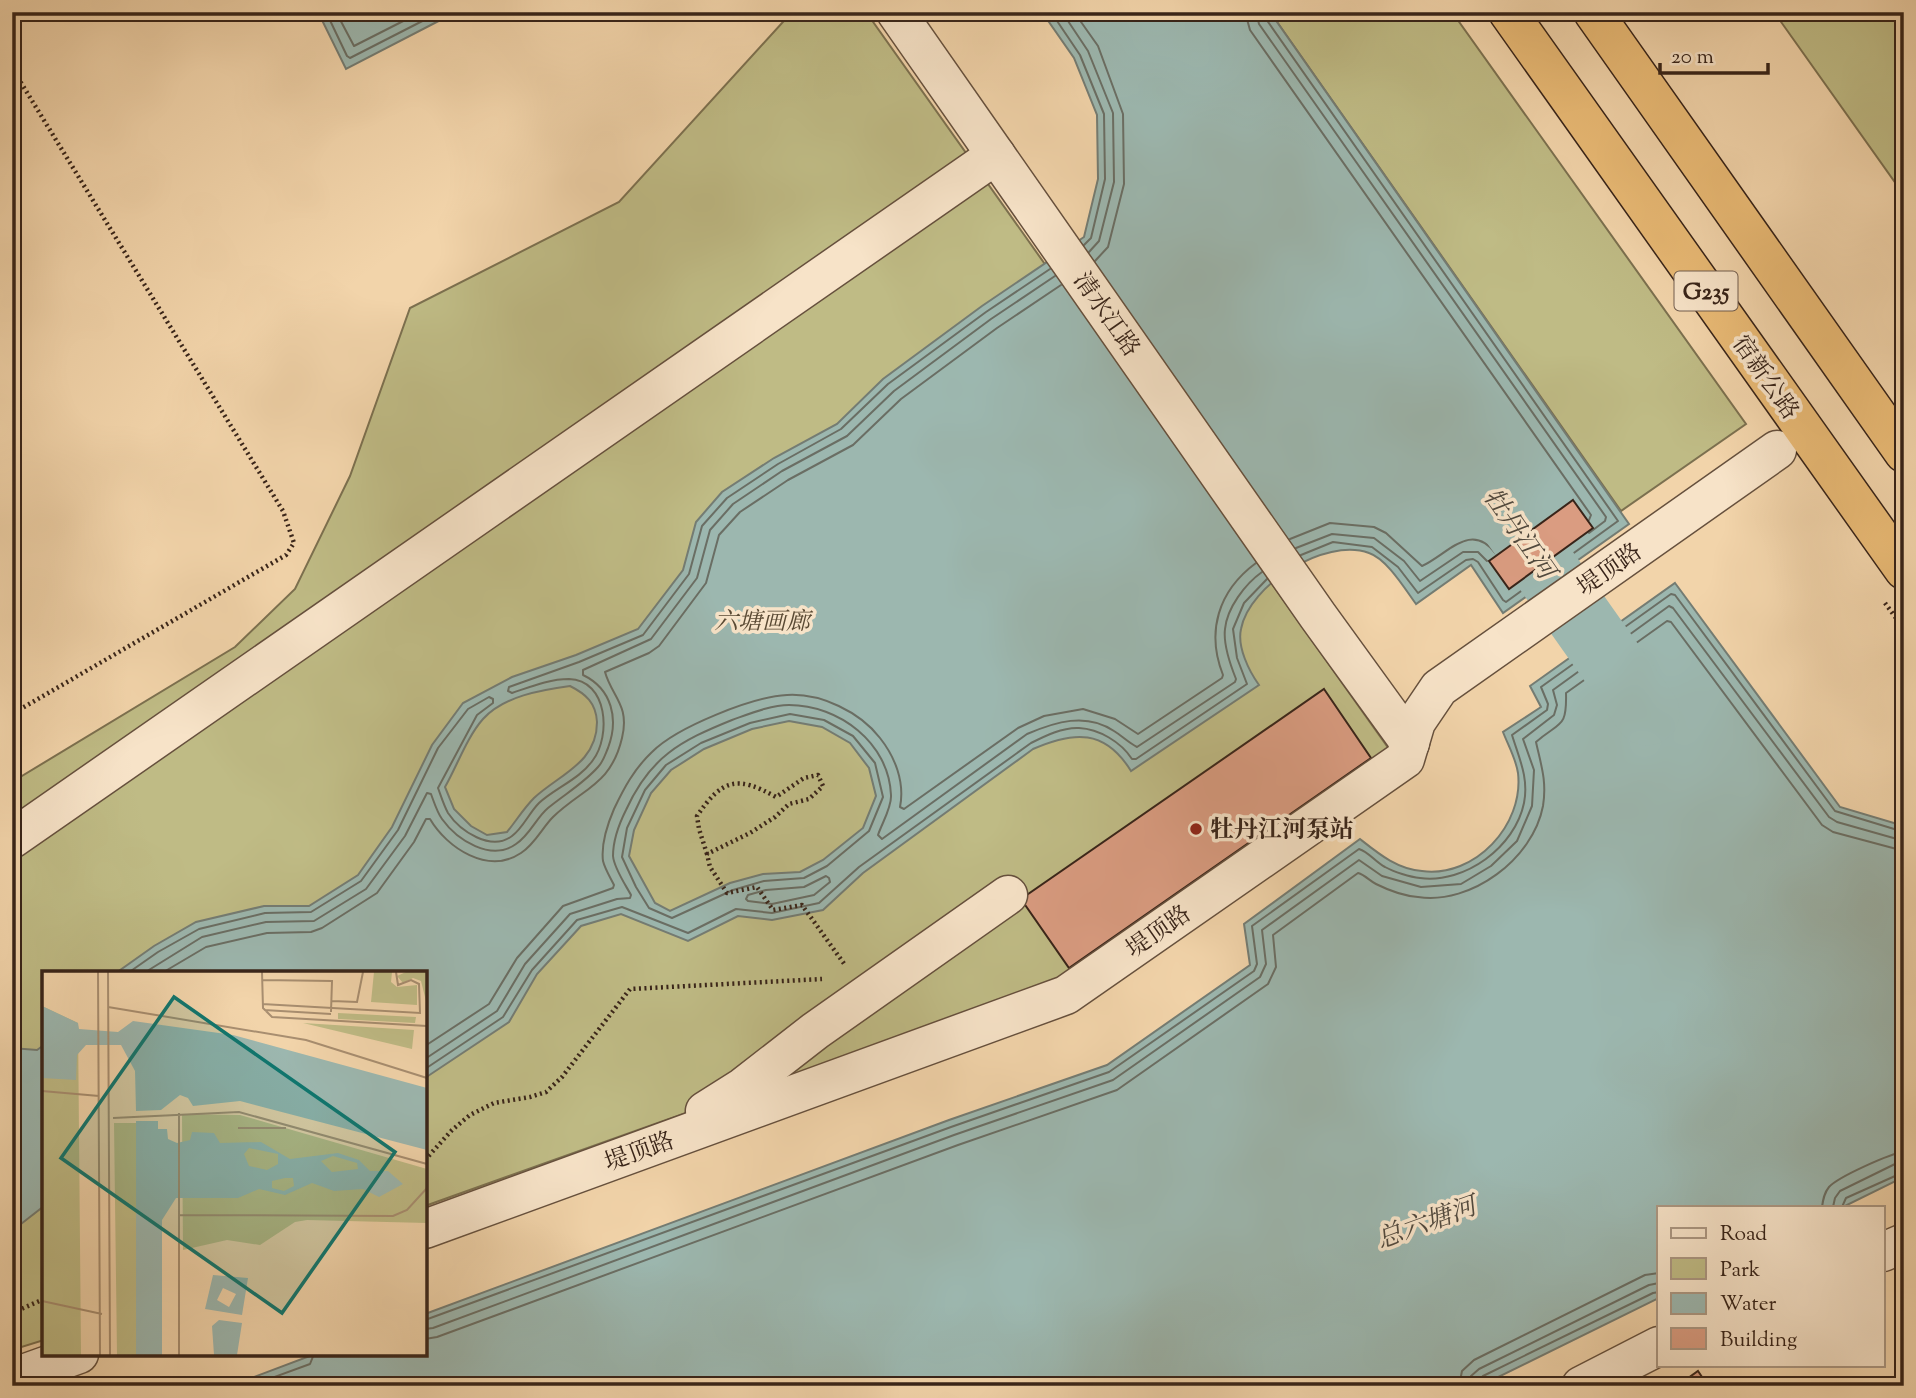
<svg xmlns="http://www.w3.org/2000/svg" width="1916" height="1398" viewBox="0 0 1916 1398" font-family="'Sorts Mill Goudy','Noto Serif SC',serif">
<style>
.green{fill:#bfbb85;stroke:#7c704f;stroke-width:2}
.water{fill:#9cb7af;stroke:#747c73;stroke-width:2;fill-rule:evenodd}
.lines{fill:none;stroke-linecap:round;stroke-linejoin:round}
.shore{stroke:#6a6e64;stroke-width:2}
.river{stroke:#9cb7af;stroke-width:65}
.building{fill:#da9c81;stroke:#382419;stroke-width:2}
.minor-casing{stroke:#66503d;stroke-width:41}
.highway-casing{stroke:#382419;stroke-width:41}
.path{stroke:#382419;stroke-width:4.5;stroke-dasharray:2 3.5;stroke-linecap:butt}
.minor{stroke:#f7e3c8;stroke-width:38}
.highway{stroke:#e9ba75;stroke-width:38}
.poi-dot{fill:#8f2418;stroke:#f7e3c8;stroke-width:2.5}
.labels{text-anchor:middle;stroke-width:7;stroke-linejoin:round;paint-order:stroke}
.shield{fill:#f7e3c8;stroke:#715d4e;stroke-width:2}
.shield-label{font-size:23px;font-weight:bold;fill:#382419}
.street-label{font-size:24px;fill:#382419;stroke:#f7e3c8}
.park-label{font-size:24px;font-style:italic;fill:#5a4a34;stroke:#f7e3c8}
.poi-label{font-size:24px;font-weight:bold;fill:#382419;stroke:#f7e3c8;text-anchor:start}
.water-label{font-size:26px;font-style:italic;fill:#51493e;stroke:#f7e3c8}
.inset-road{fill:none;stroke:#a88e70;stroke-width:2}
.view{fill:#0f766e;fill-opacity:0.15;stroke:#0f766e;stroke-width:3.5}
.inset-edge{fill:none;stroke:#382419;stroke-width:3.5}
</style>
<rect width="100%" height="100%" fill="#f2d4aa"/>
<filter id="stains"><feTurbulence type="fractalNoise" baseFrequency=".00286" numOctaves="4"/><feColorMatrix values="0 0 0 0 .2 0 0 0 0 .09 0 0 0 0 .02 0 0 0 .5 -.17"/></filter>
<radialGradient id="worn" r=".72"><stop offset=".6" stop-color="#630" stop-opacity="0"/><stop offset="1" stop-color="#630" stop-opacity=".3"/></radialGradient>
<g class="green">
<path d="M792 12H866L1389 749 1053 982 425 1206V973H44V1340L12 1350V782L235 647 295 589 350 476 410 308 619 202Z"/>
<path d="M1270 12H1452L1746 424 1621 511Z"/>
<path d="M1774 12H1904V195Z"/>
</g>
<g class="water">
<path d="M318 12H456L346 69Z"/>
<path d="M1042 12H1270L1629 524 1503 613 1471 565 1416 604C1405 589 1387 559 1369 553 1325 537 1249 585 1241 629 1237 647 1249 671 1259 685L1131 771C1105 729 1074 731 1033 749L863 873 823 910 772 920 738 916 688 941 621 914 581 926 537 974 509 1022 425 1078V973H116L154 946 196 922 264 906H309L358 875 392 827 432 745 463 703 512 677 576 655 638 629 683 570 696 522 722 492 774 458 837 424 883 379 982 306 1084 237 1098 179 1097 115 1074 58ZM570 686C586 694 596 703 597 722 597 763 560 774 534 798 524 808 516 821 507 832L487 835 471 826 454 809 445 787C457 766 467 737 483 719 504 696 541 690 570 686ZM789 721 822 727 850 743 869 768 876 796 863 828 823 860 800 872 763 874 730 883 670 911 655 903 629 856 634 830 651 793 671 770 704 749 752 729Z"/>
<path d="M1675 583 1840 807 1904 826V1177L1843 1207H1659V1298L1480 1386H230L315 1354H425V1314L949 1120 1107 1065 1250 965 1244 924 1360 839C1379 854 1397 869 1422 871 1475 878 1524 825 1518 773 1516 759 1508 745 1503 732L1541 707 1530 686Z"/>
<path d="M44 1045V1206L12 1231V1048L37 1050Z"/>
</g>
<g class="lines">
<g class="shore">
<path d="M326 12 347 56 350 58 440 12"/>
<path d="M336 12 354 46 421 12"/>
<path d="M1051 12 1080 55 1104 114 1105 179 1091 238 1084 245"/>
<path d="M1062 12 1088 51 1113 113 1114 182 1099 241 1089 252"/>
<path d="M1074 12 1098 46 1123 114 1124 184 1108 247 1095 261"/>
<path d="M1245 12 1250 30 1591 515 1589 520"/>
<path d="M1256 12 1259 24 1606 517 1605 521 1589 533"/>
<path d="M1265 12 1266 19 1618 521 1506 602 1503 600 1478 562 1473 559 1466 560 1418 593 1398 567 1372 547 1333 542 1301 555"/>
<path d="M1290 539 1330 523 1374 527 1386 533 1422 566C1447 555 1471 520 1496 554"/>
<path d="M1296 548 1332 534 1374 538 1404 561 1420 581 1463 552H1478L1487 561"/>
<path d="M790 714 824 720 853 736 875 763 883 797 869 831 827 866 804 878 764 881 733 890 672 918 649 908 636 887 622 857 627 828 645 790 666 765 701 743 750 723Z"/>
<path d="M826 876 829 878 830 882 814 895 772 904 748 901 746 899 748 895 766 890 804 887Z"/>
<path d="M128 973 158 952 199 929 265 913 311 912 361 881 398 830 438 748 468 709 489 697 493 699V703L477 715 438 788C441 796 444 806 448 813 460 831 491 852 512 836 523 828 529 813 539 803 555 788 580 779 593 760 611 736 608 680 569 679 549 679 530 687 512 693L508 691 509 687 579 662 643 635 689 574 702 526 727 498 778 464 841 429 888 384 986 312 1050 269"/>
<path d="M144 973 202 937 266 922 314 921 366 889 405 836 427 793 431 794C434 802 437 812 442 819 457 840 491 862 516 844 530 835 536 818 548 808 565 794 584 783 598 767 603 762 605 755 608 748 619 719 612 689 583 675V670L651 639 697 578 710 530 733 504 782 471 847 436 894 391 991 319 1055 276"/>
<path d="M162 973 206 947 267 933 311 932 322 928 377 893 414 842 426 819H430C447 848 488 875 521 853 535 844 542 828 553 817 583 788 611 785 622 738 630 705 612 697 605 672L649 653 659 646 706 583 719 535 740 512 788 480 853 445 901 399 997 328 1061 285"/>
<path d="M425 1046 489 1004 517 958 563 906 613 888 614 885C610 877 605 869 603 861 601 845 608 823 614 809 624 788 634 769 652 752 677 727 752 697 787 695 821 693 860 712 880 738 895 757 905 782 900 807L904 809 1018 728 1044 716 1083 709 1115 719 1138 734 1222 678 1223 675C1206 632 1218 591 1256 563"/>
<path d="M425 1059 497 1011 525 964 570 914 617 899 630 898 631 895C625 884 614 868 613 856 613 840 619 824 626 810 650 757 680 741 732 720 749 714 771 705 789 705 839 705 889 743 891 795 892 807 882 823 878 835L882 839 1027 734C1055 722 1086 712 1114 731 1122 736 1129 743 1137 747L1235 682 1236 679C1230 664 1223 645 1225 629 1227 608 1245 584 1262 572"/>
<path d="M425 1069 503 1017 532 970 577 920 622 907 688 933 736 909 772 913 819 903 859 867 1031 743C1045 736 1063 727 1079 728 1099 729 1121 742 1132 759H1136L1247 684 1237 658 1233 629 1244 603 1267 579"/>
<path d="M1822 1207C1823 1200 1824 1193 1829 1187 1838 1177 1891 1153 1904 1152"/>
<path d="M1833 1207 1835 1198 1840 1191 1895 1164 1904 1163"/>
<path d="M1842 1207 1846 1198 1904 1172"/>
<path d="M425 1320 951 1127 1109 1072 1254 971 1257 964 1252 926 1359 849C1369 852 1375 862 1385 867 1394 872 1410 877 1420 878 1465 884 1515 847 1524 803 1529 778 1519 758 1512 735L1547 710 1548 704 1541 687 1671 594 1675 595 1835 811 1904 832"/>
<path d="M425 1329 433 1328 954 1135 1113 1080 1260 977 1266 964 1262 930 1359 860 1382 876 1421 887 1461 884 1491 866 1517 841 1532 806 1534 770 1523 739 1554 715 1557 705 1553 690 1669 606 1673 608 1829 817 1837 822 1904 841"/>
<path d="M425 1339 437 1337 958 1145 1117 1090 1268 984 1276 967 1273 935 1358 873C1365 875 1370 881 1376 884 1388 890 1405 896 1418 897 1471 905 1533 859 1543 806 1547 781 1541 765 1536 742 1560 721 1567 729 1566 693L1667 621 1671 622 1822 825 1833 832 1904 851"/>
<path d="M250 1386 310 1364 314 1354"/>
<path d="M1459 1386 1462 1371 1474 1360 1645 1275 1659 1273"/>
<path d="M1470 1386 1471 1376 1479 1369 1649 1285 1659 1283"/>
<path d="M1479 1386V1380L1483 1376 1653 1293 1659 1292"/>
</g>
<path class="river" d="M1500 505 1647 713"/>
</g>
<g class="building">
<path d="M1573 500 1593 528 1509 589 1489 561Z"/>
<path d="M1324 689 1371 758 1069 968 1021 899Z"/>
<path d="M1698 1371 1708 1386H1677Z"/>
</g>
<g class="lines">
<g class="minor-casing">
<g id="minor">
<path d="M896 12 1318 616 1410 743"/>
<path d="M12 839 996 155"/>
<path d="M705 1111 743 1087 815 1031 1008 895"/>
<path d="M425 1229 1066 995 1405 759 1416 722 1439 688 1777 450"/>
<path d="M1883 1252 1904 1243"/>
<path d="M12 1378 79 1354"/>
<path d="M1581 1386 1659 1346"/>
</g>
</g>
<g class="highway-casing">
<g id="highway">
<path d="M1508 12 1904 570"/>
<path d="M1593 12 1904 453"/>
</g>
</g>
<g class="path">
<path d="M12 68 283 511 294 543 286 555 12 714"/>
<path d="M1885 603 1904 629"/>
<path d="M707 854 699 829 697 816C722 779 737 775 776 797L804 778 818 775 823 786 809 799 789 804 775 817 750 833 707 854 710 867 727 893 757 887 773 910 802 905 845 965"/>
<path d="M425 1160 452 1130 470 1115 494 1103 530 1097 546 1092 562 1077 630 989 822 979"/>
<path d="M12 1313 44 1299"/>
</g>
<use href="#minor" class="minor"/>
<use href="#highway" class="highway"/>
</g>
<circle class="poi-dot" cx="1196" cy="829" r="7"/>
<g class="labels">
<rect class="shield" x="1674.5" y="271.5" width="63" height="39" rx="5"/>
<g class="shield-label">
<text x="1706" y="299">G235</text>
</g>
<g class="street-label">
<text transform="translate(1107 314) rotate(55)" y="8">清水江路</text>
<text transform="translate(1766 377) rotate(55)" y="8">宿新公路</text>
<text transform="translate(1609 569) rotate(-35)" y="8">堤顶路</text>
<text transform="translate(1158 931) rotate(-35)" y="8">堤顶路</text>
<text transform="translate(639 1151) rotate(-20)" y="8">堤顶路</text>
</g>
<g class="park-label">
<text x="762" y="629">六塘画廊</text>
</g>
<g class="poi-label">
<text x="1210" y="837">牡丹江河泵站</text>
</g>
<g class="water-label">
<text transform="translate(1520 533) rotate(55)" y="9">牡丹江河</text>
<text transform="translate(1426 1222) rotate(-20)" y="9">总六塘河</text>
</g>
</g>
<g transform="translate(42 971)">
<rect width="385" height="385" fill="#f2d4aa"/>
<path d="M332 1H350L349 11 355 16 375 14V34L329 31ZM364 1H385V34L379 10 371 7 361 12 355 5ZM0 35 36 52 39 384H0ZM296 42 374 46 373 52 296 48ZM261 52 372 59 370 78ZM140 143 198 144 385 198V252L265 249 253 251 218 274 185 269 141 279ZM72 152H94V384H75Z" fill="#bfbb85"/>
<path d="M0 35 36 52 37 58 76 61 91 50 191 64 385 117V179L198 130 151 135 146 127 138 124 119 139 94 140 93 100 79 74H44L35 84 34 109 0 107ZM94 150H116V158H125L126 168 135 172 148 169 150 161 172 162 178 172 219 171 248 188 296 182 317 189 328 200H346L361 213 337 226 321 218 292 220 270 212 243 224 217 218 196 227H134L120 249V384H94ZM207 177 236 183V193L225 199 207 195 202 183ZM291 185 315 192 316 198 290 201 279 190ZM243 207H251L252 215 242 220 230 217V210ZM171 304 206 307 200 344 163 338ZM181 317 194 323 187 336 175 329ZM177 349 200 352 195 384H172L170 355Z" fill="#9cb7af" fill-rule="evenodd"/>
<path class="inset-road" d="M56 1 58 384M66 1 68 384M220 1 221 37 230 46 385 55M220 9 290 10 289 41M290 30 315 31 321 1M220 33 378 42 377 13 369 9 356 14 354 1M66 36 264 69 385 107M222 39 289 43M0 120 57 125M137 142V384M71 147 197 141 385 193M196 157H244M137 244 351 245 365 239 385 217M0 330 60 343"/>
<path class="view" d="M132 26 353 181 240 342 19 187Z"/>
<rect width="385" height="385" class="inset-edge"/>
</g>
<rect width="1916" height="1398" fill="none" stroke="#f2d4aa" stroke-width="42"/>
<rect x="14" y="14" width="1888" height="1370" fill="none" stroke="#382419" stroke-width="3.5"/>
<rect x="21" y="21" width="1874" height="1356" fill="none" stroke="#382419" stroke-width="2"/>
<rect x="1657" y="1206" width="228" height="161" fill="#f7e3c8" stroke="#ab9782" stroke-width="2"/>
<rect x="1671" y="1228" width="35" height="10" fill="#f7e3c8" stroke="#ab9782" stroke-width="2"/>
<text x="1720" y="1240" font-size="21" fill="#382419">Road</text>
<rect x="1671" y="1258" width="35" height="21" fill="#bfbb85" stroke="#ab9782" stroke-width="2"/>
<text x="1720" y="1276" font-size="21" fill="#382419">Park</text>
<rect x="1671" y="1293" width="35" height="21" fill="#9cb7af" stroke="#ab9782" stroke-width="2"/>
<text x="1720" y="1310" font-size="21" fill="#382419">Water</text>
<rect x="1671" y="1328" width="35" height="21" fill="#da9c81" stroke="#ab9782" stroke-width="2"/>
<text x="1720" y="1346" font-size="21" fill="#382419">Building</text>
<path d="M1660 63v10h108v-10" fill="none" stroke="#382419" stroke-width="3.5"/>
<text x="1671" y="63" font-size="21" fill="#382419" stroke="#f7e3c8" stroke-width="5" paint-order="stroke">20 m</text>
<rect width="100%" height="100%" filter="url(#stains)"/>
<rect width="100%" height="100%" fill="url(#worn)"/>
</svg>
